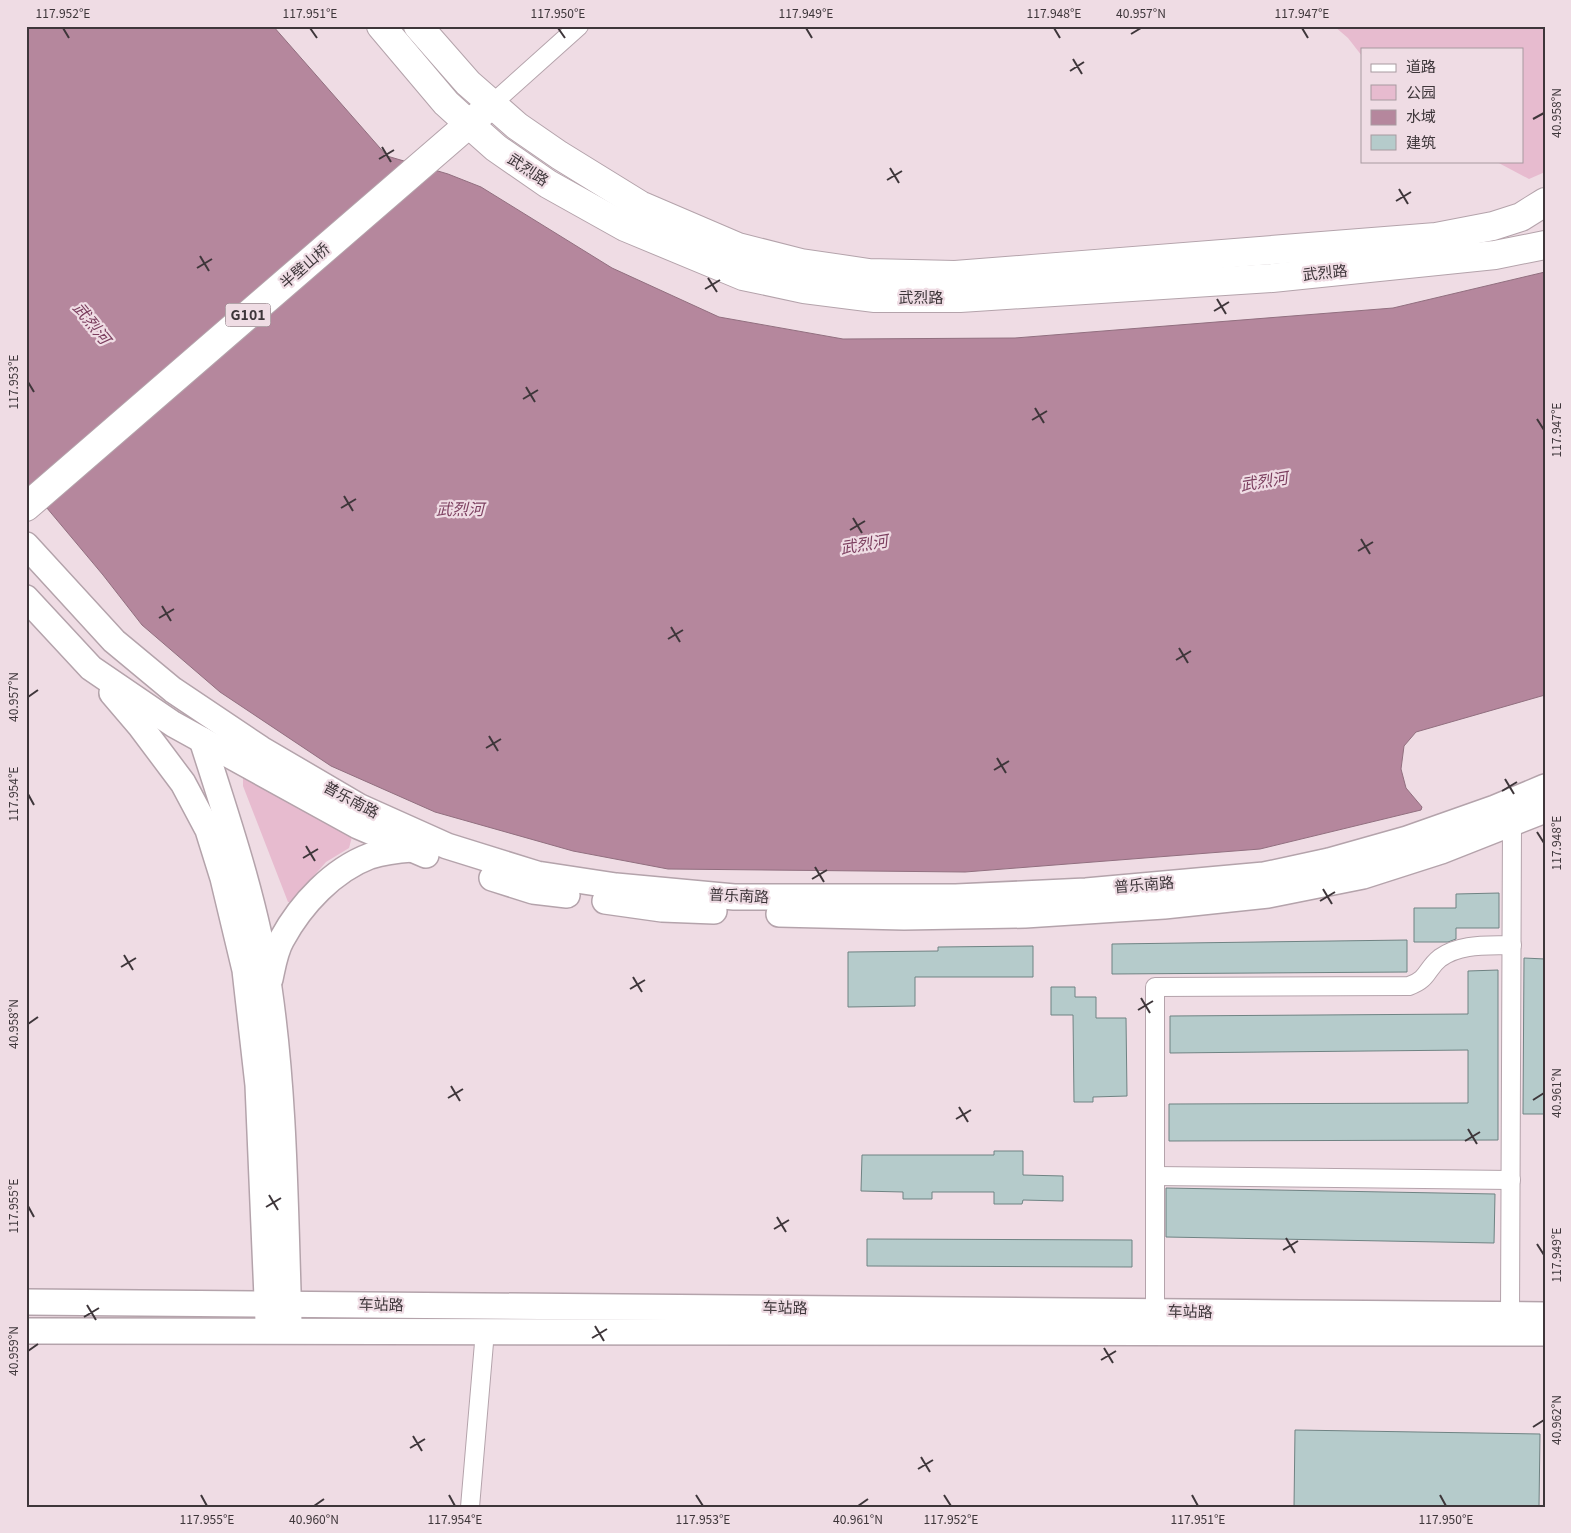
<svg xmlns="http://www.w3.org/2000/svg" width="1571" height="1533" viewBox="0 0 1571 1533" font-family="Georgia,'Noto Sans SC',serif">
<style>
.green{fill:#e7bbcf}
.water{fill:#b5879d;stroke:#916f7f}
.building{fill:#b5cbcb;stroke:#6f8383}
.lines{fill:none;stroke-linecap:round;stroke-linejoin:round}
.street-casing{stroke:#b4a3ab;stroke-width:20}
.secondary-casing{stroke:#b4a3ab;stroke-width:28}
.primary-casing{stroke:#b4a3ab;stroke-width:30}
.highway-casing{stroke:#b4a3ab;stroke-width:30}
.street{stroke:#fff;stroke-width:18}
.secondary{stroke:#fff;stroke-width:25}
.primary{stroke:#fff;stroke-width:28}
.highway{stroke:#fff;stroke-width:28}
.ticks{fill:none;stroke:#3e363a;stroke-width:2}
.labels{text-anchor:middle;stroke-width:4.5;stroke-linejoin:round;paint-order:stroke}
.shield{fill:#efdce4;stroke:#73686d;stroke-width:1}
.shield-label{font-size:14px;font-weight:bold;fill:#3e363a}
.street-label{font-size:15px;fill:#3e363a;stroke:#efdce4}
.water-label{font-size:16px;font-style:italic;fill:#7c3f5f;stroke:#efdce4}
.neatline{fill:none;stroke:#3e363a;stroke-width:2}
.ticks-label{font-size:12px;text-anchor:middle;fill:#3e363a}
</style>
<rect width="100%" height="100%" fill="#efdce4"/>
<g class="green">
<path d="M1334 26H1545V172L1529 179 1495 161H1522V49H1362V56L1348 38Z"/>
<path d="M252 775 345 829 352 837 349 848 326 862 312 878 294 902H288L243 786V777Z"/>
</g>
<path class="water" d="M26 26H273L387 156 448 174 481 187 612 268 719 317 843 339 1015 338 1393 308 1545 272V695L1416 732 1404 746 1401 769 1406 788 1422 807 1421 810 1260 849 965 872 668 869 573 851 435 812 331 766 220 692 142 625 103 575 26 483Z"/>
<g class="building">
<path d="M1499 893V928H1456V939L1448 942H1414V908H1456V894Z"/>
<path d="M1407 940V972L1112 974V944Z"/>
<path d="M1033 946V977H915V1006L848 1007V952L938 951V947Z"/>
<path d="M1524 958 1545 959V1114H1523Z"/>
<path d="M1498 970V1140L1169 1141V1104L1468 1103V1050L1170 1053V1016L1468 1014V971Z"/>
<path d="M1051 987H1075V997H1096V1018H1126L1127 1096 1093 1097V1102H1074L1073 1015H1051Z"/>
<path d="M994 1151H1023V1175L1063 1176V1201L1023 1200 1022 1204H994V1192H932V1199H903V1192L861 1191 862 1155H994Z"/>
<path d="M1166 1188 1495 1194 1494 1243 1166 1237Z"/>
<path d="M867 1239 1132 1240V1267L867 1266Z"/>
<path d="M1295 1430 1540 1434 1539 1507H1294Z"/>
</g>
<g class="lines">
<g class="street-casing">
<g id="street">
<path d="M492 104 579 26"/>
<path d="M1155 1176 1511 1180"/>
<path d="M1155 1312V987L1409 986C1429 979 1426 969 1440 958 1461 943 1488 946 1512 945"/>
<path d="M1510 1315 1512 824"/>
<path d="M470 1507 485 1331"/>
</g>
</g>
<g class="secondary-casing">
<g id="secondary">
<path d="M26 545 114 641 173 690 261 749 360 807 447 846 537 874 616 886 734 897H956L1086 891 1264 875 1329 861 1407 839 1495 808 1545 787"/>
<path d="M26 598 91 668 173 724 358 826 426 855"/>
<path d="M112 693 141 727 183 783 208 830 223 878 245 970 258 1085 268 1321"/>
<path d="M202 740C228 821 256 903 269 988 285 1098 285 1210 289 1321"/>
<path d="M492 878 533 891 567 895"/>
<path d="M605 901 662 909 714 911"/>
<path d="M779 914 904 917 1025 915 1164 906 1268 895 1363 876 1441 851 1545 810"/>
<path d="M270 979C273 965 275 951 282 939 301 904 333 870 370 856 383 852 398 850 412 849"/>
<path d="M26 1302 1545 1315"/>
<path d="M26 1331 1545 1333"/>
</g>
</g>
<g class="primary-casing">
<g id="primary">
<path d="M492 104 517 126 559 155 640 205 738 247 801 263 869 273 955 275 1436 237 1493 226 1521 217 1545 202"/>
<path d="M469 124 496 148 548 184 625 227 743 276 804 289 875 298H960L1272 278 1495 255 1545 245"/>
</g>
</g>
<g class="highway-casing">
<g id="highway">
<path d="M381 26 446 103 469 124"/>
<path d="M26 507 492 104 468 83 418 26"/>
</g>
</g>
<use href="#street" class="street"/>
<use href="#secondary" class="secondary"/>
<use href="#primary" class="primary"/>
<use href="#highway" class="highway"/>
</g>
<path class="ticks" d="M63 28 69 38M310 28 317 38M558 28 565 38M806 28 812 38M1054 28 1060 38M1302 28 1308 38M1131 34 1141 28M1073 59 1082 74M1070 71 1084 62M1533 119 1544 113M382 147 391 162M379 159 394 150M890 168 899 183M887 180 902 171M1399 189 1408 204M1396 201 1411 192M200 256 209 271M197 268 212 259M708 278 717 292M705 289 720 280M1217 299 1226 314M1214 311 1229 302M28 382 34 392M526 387 535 402M523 399 538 390M1035 408 1044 423M1537 419 1544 430M1032 420 1047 411M344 496 353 511M341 508 356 499M853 518 862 533M850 530 865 521M1361 539 1370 554M1358 551 1373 542M162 606 171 621M159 618 174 609M671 627 680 642M668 639 683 630M1179 648 1188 663M1176 660 1191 651M28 697 38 690M489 736 498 751M486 748 501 739M997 758 1006 773M994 770 1009 761M1505 779 1514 794M1502 791 1517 782M28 794 34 805M1537 832 1544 843M306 846 315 861M303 858 318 849M815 867 824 882M812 879 827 870M1323 889 1332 904M1320 901 1335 892M124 955 133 970M121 967 136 958M633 977 642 992M630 989 645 980M1141 998 1150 1013M1138 1010 1153 1001M28 1024 38 1017M451 1086 460 1101M448 1098 463 1089M1533 1100 1544 1093M959 1107 968 1122M956 1119 971 1110M1468 1129 1477 1144M1465 1141 1480 1132M269 1195 278 1210M28 1206 34 1217M266 1207 281 1198M777 1217 786 1232M774 1229 789 1220M1286 1238 1295 1253M1537 1244 1544 1255M1283 1250 1298 1241M87 1305 96 1320M84 1317 99 1308M595 1326 604 1341M592 1338 607 1329M1104 1348 1113 1363M28 1351 38 1344M1101 1360 1116 1351M1533 1427 1544 1420M413 1436 422 1451M410 1448 425 1439M921 1457 930 1472M918 1469 933 1460M201 1495 207 1506M449 1495 455 1506M696 1495 703 1506M944 1495 951 1506M1192 1495 1198 1506M1440 1495 1446 1506M314 1506 324 1499M858 1506 868 1499"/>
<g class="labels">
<rect class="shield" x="225.5" y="303.5" width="45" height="23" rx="4"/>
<g class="shield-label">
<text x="248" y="320">G101</text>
</g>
<g class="street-label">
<text transform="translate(528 170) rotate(34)" y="5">武烈路</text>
<text transform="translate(305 266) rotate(-41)" y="5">半壁山桥</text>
<text transform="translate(1325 273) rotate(-6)" y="5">武烈路</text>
<text x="921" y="303">武烈路</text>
<text transform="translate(351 800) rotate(28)" y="5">普乐南路</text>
<text transform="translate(1144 885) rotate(-5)" y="5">普乐南路</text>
<text transform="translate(739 896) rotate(3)" y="5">普乐南路</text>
<text transform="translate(381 1305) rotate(1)" y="5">车站路</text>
<text transform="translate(785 1308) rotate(1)" y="5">车站路</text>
<text transform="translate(1190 1312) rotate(1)" y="5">车站路</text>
</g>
<g class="water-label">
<text transform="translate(92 323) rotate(51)" y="6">武烈河</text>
<text transform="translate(1264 481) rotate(-9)" y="6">武烈河</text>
<text x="460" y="515">武烈河</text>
<text transform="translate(864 544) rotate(-9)" y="6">武烈河</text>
</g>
</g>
<rect width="1571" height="1533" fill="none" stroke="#efdce4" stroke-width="55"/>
<rect x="1361" y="48" width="162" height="115" fill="#efdce4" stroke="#a89aa0"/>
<rect x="1371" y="64" width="25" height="8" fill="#ffffff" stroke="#a89aa0"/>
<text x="1406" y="72" font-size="15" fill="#3e363a">道路</text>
<rect x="1371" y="85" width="25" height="15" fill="#e7bbcf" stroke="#a89aa0"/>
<text x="1406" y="98" font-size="15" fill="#3e363a">公园</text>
<rect x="1371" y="110" width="25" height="15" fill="#b5879d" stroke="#a89aa0"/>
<text x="1406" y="122" font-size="15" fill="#3e363a">水域</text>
<rect x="1371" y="135" width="25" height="15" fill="#b5cbcb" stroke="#a89aa0"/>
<text x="1406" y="148" font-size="15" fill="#3e363a">建筑</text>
<rect x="28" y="28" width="1516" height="1478" class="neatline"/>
<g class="ticks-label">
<text x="63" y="18">117.952°E</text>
<text x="310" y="18">117.951°E</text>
<text x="558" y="18">117.950°E</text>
<text x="806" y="18">117.949°E</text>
<text x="1054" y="18">117.948°E</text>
<text x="1141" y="18">40.957°N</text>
<text x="1302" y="18">117.947°E</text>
<text transform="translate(1557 113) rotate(-90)" y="4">40.958°N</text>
<text transform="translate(14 382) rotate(-90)" y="4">117.953°E</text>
<text transform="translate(1557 430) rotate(-90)" y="4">117.947°E</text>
<text transform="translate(14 697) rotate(-90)" y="4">40.957°N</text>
<text transform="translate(14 794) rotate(-90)" y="4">117.954°E</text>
<text transform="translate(1557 843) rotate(-90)" y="4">117.948°E</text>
<text transform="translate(14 1024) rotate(-90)" y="4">40.958°N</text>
<text transform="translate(1557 1093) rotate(-90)" y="4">40.961°N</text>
<text transform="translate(14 1206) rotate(-90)" y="4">117.955°E</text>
<text transform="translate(1557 1255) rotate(-90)" y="4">117.949°E</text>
<text transform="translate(14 1351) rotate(-90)" y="4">40.959°N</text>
<text transform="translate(1557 1420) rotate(-90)" y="4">40.962°N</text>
<text x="207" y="1524">117.955°E</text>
<text x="314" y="1524">40.960°N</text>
<text x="455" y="1524">117.954°E</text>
<text x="703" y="1524">117.953°E</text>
<text x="858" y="1524">40.961°N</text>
<text x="951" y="1524">117.952°E</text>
<text x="1198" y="1524">117.951°E</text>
<text x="1446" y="1524">117.950°E</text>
</g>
</svg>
